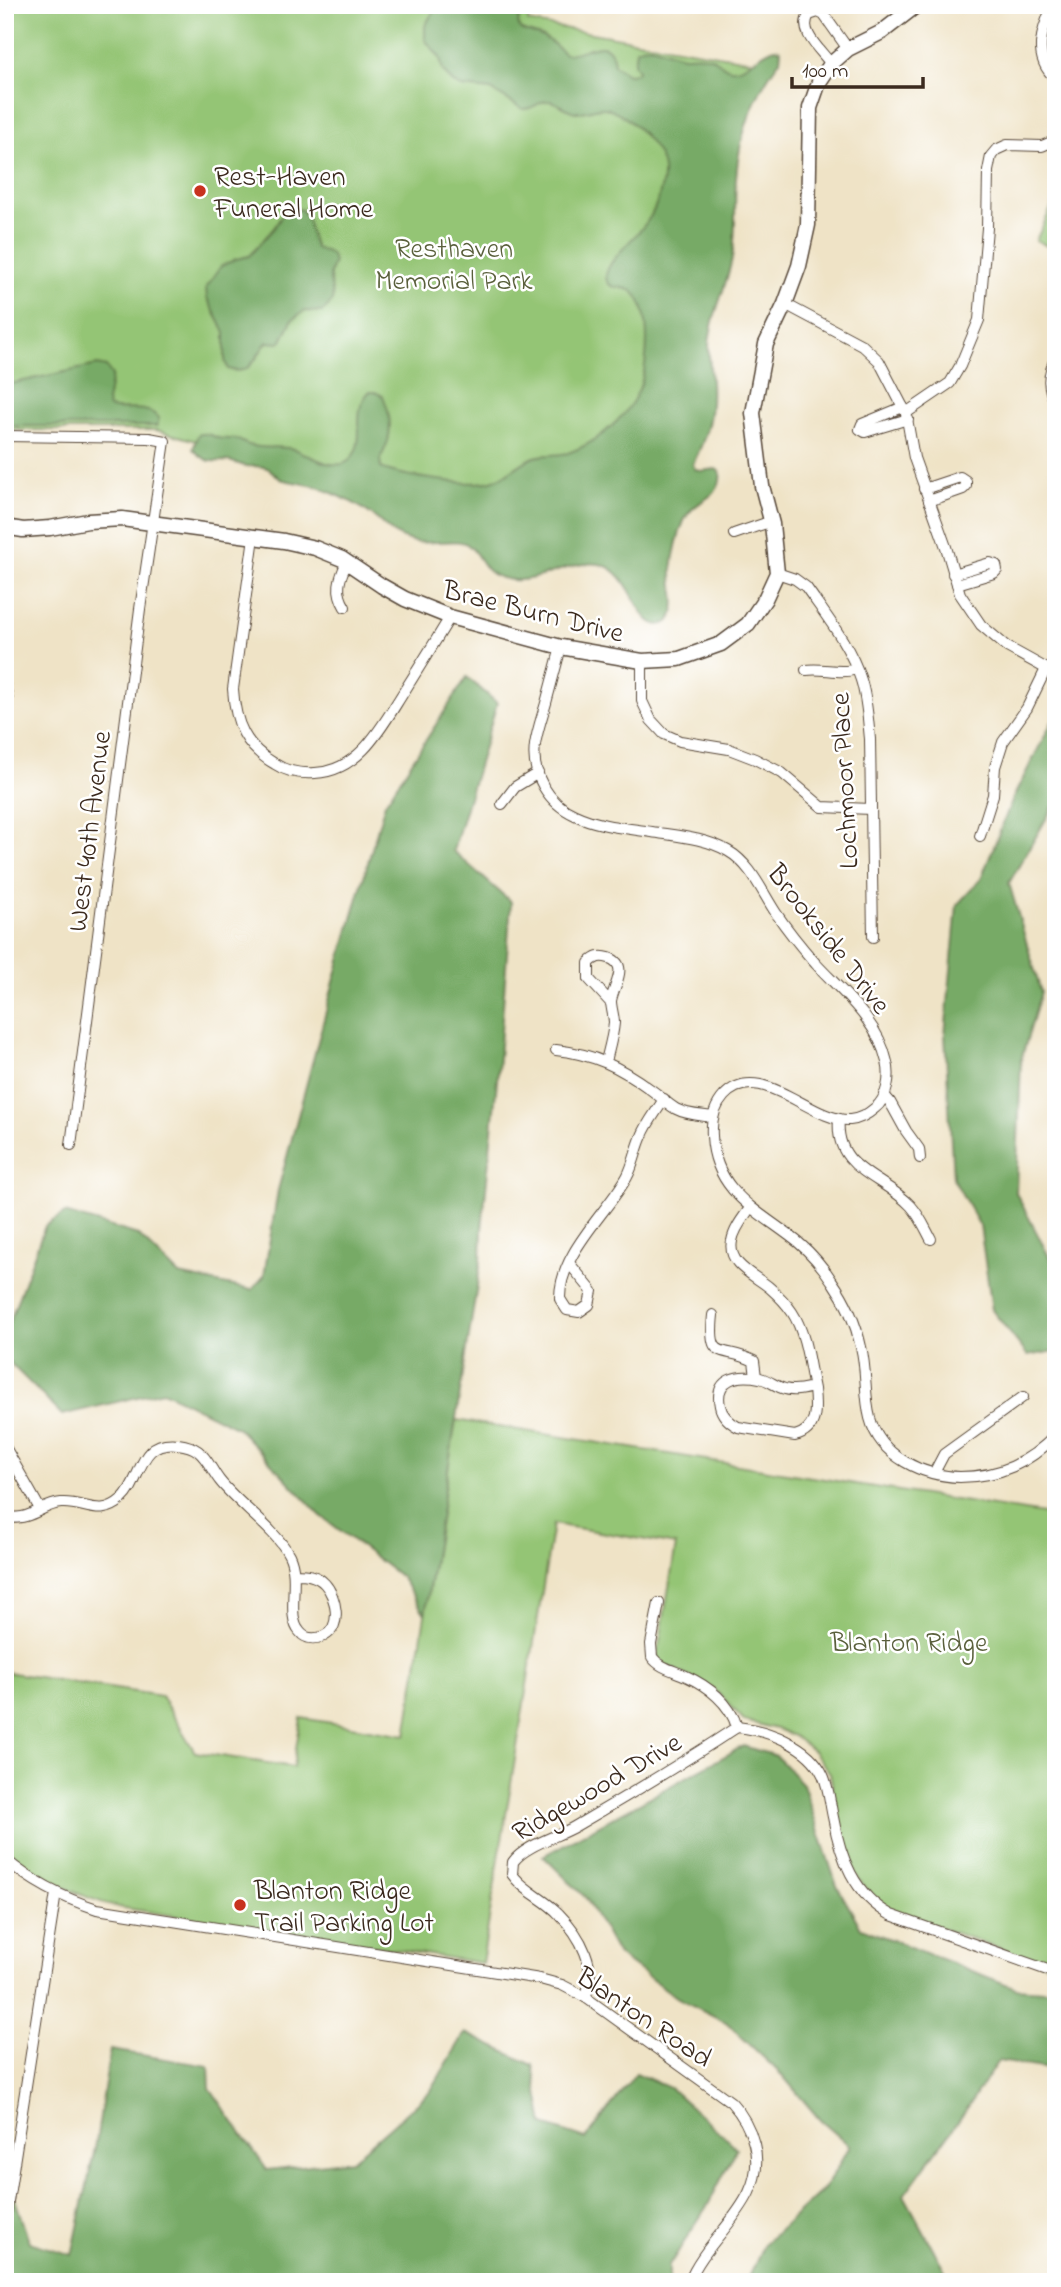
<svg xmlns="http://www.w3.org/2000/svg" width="1061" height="2287" viewBox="0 0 1061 2287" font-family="'Indie Flower',sans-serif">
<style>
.green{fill:#94c575;stroke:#68784a;stroke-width:2}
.forest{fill:#7a6;stroke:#596a42;stroke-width:2}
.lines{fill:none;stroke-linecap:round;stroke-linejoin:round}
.street-casing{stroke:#564637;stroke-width:12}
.secondary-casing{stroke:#564637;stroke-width:17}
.street{stroke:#fff;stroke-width:10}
.secondary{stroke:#fff;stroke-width:14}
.poi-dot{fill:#c8321e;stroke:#fff;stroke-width:2.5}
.labels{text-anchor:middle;stroke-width:5;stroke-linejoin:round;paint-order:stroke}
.poi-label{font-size:28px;fill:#3b2a1e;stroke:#fff;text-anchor:start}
.park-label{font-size:28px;fill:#5a603c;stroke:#fff}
.street-label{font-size:28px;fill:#3b2a1e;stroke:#fff}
</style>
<rect width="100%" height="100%" fill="#fff"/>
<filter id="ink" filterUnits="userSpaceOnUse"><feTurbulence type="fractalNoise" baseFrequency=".0143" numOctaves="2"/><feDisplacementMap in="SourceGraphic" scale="14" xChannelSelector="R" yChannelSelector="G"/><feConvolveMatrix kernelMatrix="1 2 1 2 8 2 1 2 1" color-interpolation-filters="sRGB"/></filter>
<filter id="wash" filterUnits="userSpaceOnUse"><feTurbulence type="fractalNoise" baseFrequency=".00686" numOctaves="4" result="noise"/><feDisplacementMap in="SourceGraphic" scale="28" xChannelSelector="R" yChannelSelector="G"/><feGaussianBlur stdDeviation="1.57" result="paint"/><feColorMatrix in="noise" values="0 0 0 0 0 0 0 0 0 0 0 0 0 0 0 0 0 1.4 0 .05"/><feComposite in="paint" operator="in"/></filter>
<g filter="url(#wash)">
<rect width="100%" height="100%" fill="#efe3c6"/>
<g class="green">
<path d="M5 5H530L528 22 753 61 689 432 530 560 225 449 156 430H5Z"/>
<path d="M1056 198V251L1036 240Z"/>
<path d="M456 1420 1056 1516V1967L896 1913 882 1906 859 1880 852 1867 842 1840 830 1773 813 1751 794 1736 780 1730 745 1721 716 1691 664 1664 657 1658 676 1545 553 1524 482 1963 118 1907C76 1896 39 1877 5 1849V1672L161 1696 195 1752 293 1767 301 1718 406 1735Z"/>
</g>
<g class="forest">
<path d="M437 5H523C513 34 518 28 541 36 550 39 558 48 565 54 585 55 611 29 614 65L628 74 637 73 638 70 634 65 636 49C651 40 669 55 684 56 693 56 704 54 712 58 719 60 723 68 731 69 745 71 760 52 775 48L781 50 780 60C754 95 739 134 736 178 734 205 737 231 732 258 727 287 711 315 709 345 708 357 711 370 711 382 713 414 707 436 693 464L695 469 700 471 716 469 720 472C724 500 693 498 684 521 678 535 674 553 672 569 671 590 680 601 670 621 665 624 661 626 655 624 636 618 630 569 599 564 571 559 536 586 506 579 481 574 483 557 468 545 458 537 427 546 411 541 392 536 386 526 372 515 359 505 340 496 325 490 310 483 299 484 284 480 277 479 274 471 267 468 260 465 253 467 246 466 239 465 233 461 226 461 209 462 206 462 193 449L198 435C207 432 210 435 218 438 223 439 229 439 234 439 240 440 244 443 249 445 263 450 279 445 293 449 309 454 339 476 352 457 367 437 350 412 369 392H375L383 396C389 411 392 424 388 441 385 450 379 458 381 468 401 476 470 487 491 481 506 477 518 464 532 458 543 453 557 456 568 453 582 448 594 441 605 432 638 405 646 382 647 340 647 326 645 300 632 291 624 285 608 292 606 277 605 262 638 235 646 223 654 213 658 201 661 189 665 173 664 163 655 149 645 135 622 108 602 108 594 108 585 113 576 112 566 111 556 100 548 101 538 101 533 110 523 109L491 90 461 87 453 83 443 71 440 58 425 40V26Z"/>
<path d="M293 208 302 210C312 221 308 236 316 248 320 250 328 251 331 255 338 262 329 269 330 276 330 294 340 297 322 312L306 311 300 314 292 320 282 341 279 343 267 342C255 357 251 377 228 369L225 360V332L207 298 206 288 221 266 236 259 249 256 274 228 284 212Z"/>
<path d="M97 365 106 367 112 375 107 402 109 408C125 412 147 404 159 418L157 426H5V385Z"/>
<path d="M467 677 497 703 453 851 511 902 498 1071 482 1229 481 1260 425 1614 401 1577 320 1515 238 1428 163 1391 62 1415 5 1358V1334L45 1226 65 1213 138 1235 179 1275 252 1290 264 1276 278 1190 335 978 385 803Z"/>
<path d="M1056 714V802L1009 883 1041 992 1021 1060 1016 1193 1055 1268 1056 1351 1028 1356 992 1310 980 1226 953 1178 945 1035 957 905 981 879 1013 798Z"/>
<path d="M743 1746 776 1756 803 1784 837 1886 861 1928 1016 1988 1056 1991V2070L998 2061 962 2116 904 2195 951 2282H747L764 2244 825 2188 850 2146 820 2120 783 2076 726 2022 678 1998 618 1955 586 1898 543 1856Z"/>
<path d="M465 2033 533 2065 544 2125 586 2139 636 2073 670 2088 737 2148 709 2203 669 2266V2282H5V2168L29 2242 72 2255 96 2143 110 2050 209 2066 210 2088 267 2170 352 2160 430 2092Z"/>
</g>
</g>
<g filter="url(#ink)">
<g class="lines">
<g class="street-casing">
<g id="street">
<path d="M1053 5C1041 31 1032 58 1056 79"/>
<path d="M831 64C821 50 798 32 809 15L818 12 824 15 848 49"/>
<path d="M785 304 862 345 879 361 906 413 914 458 946 547 960 594 981 625 1007 647 1056 674"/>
<path d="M1056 356C1047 377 1047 385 1056 405"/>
<path d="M903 407 862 424 860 429 865 432 908 419"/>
<path d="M906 413 950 383 960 366 979 320 987 228 988 171 991 156 996 150 1007 145 1042 146 1056 140"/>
<path d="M5 436 149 438 165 441 140 609 71 1145"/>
<path d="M924 489 960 477 966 481V486L963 489 929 501"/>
<path d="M734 534 772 521"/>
<path d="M254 537 233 689C235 723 245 747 275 764 287 772 301 774 315 773 361 771 383 724 405 690 420 666 435 642 450 617"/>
<path d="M777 573 795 579 806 587C826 616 850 645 861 680 867 699 868 720 870 739L873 937"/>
<path d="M953 574 990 563 996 565 997 570 994 573 957 584"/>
<path d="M345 607C335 591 339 579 347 562"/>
<path d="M561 647C556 666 551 684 546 703 542 717 537 731 535 745 531 774 548 803 575 815 598 826 627 828 652 832 677 836 706 838 728 851 751 864 762 892 776 913 788 931 802 948 816 964 843 993 878 1021 887 1062 891 1077 887 1099 875 1108 867 1115 860 1119 850 1120 811 1122 759 1058 724 1096 714 1107 711 1122 712 1136 715 1194 761 1212 799 1243 812 1254 823 1267 832 1281 846 1301 856 1324 861 1347 867 1370 864 1395 870 1418 880 1457 923 1476 960 1477 999 1477 1029 1463 1056 1435"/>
<path d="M642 661V701L651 720 664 734 680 741 729 749 755 759 782 773 822 807 871 809"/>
<path d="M806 670C823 667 840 675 856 669"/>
<path d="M5 684 8 702 5 722"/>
<path d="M502 804 515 787 538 773"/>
<path d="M980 836 993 795 995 767 1003 742 1027 708 1046 669"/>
<path d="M556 1050C594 1054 620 1067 650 1089 659 1095 667 1104 676 1109 687 1115 701 1115 713 1117"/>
<path d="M606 1061C609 1049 613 1035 614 1023 614 1016 611 1008 611 1001 613 986 630 965 609 958 600 955 595 957 589 963V979L611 1003"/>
<path d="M884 1095 890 1102 906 1131 919 1149 920 1158"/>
<path d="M839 1119C834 1170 882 1175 911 1206 920 1216 925 1228 931 1239"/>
<path d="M750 1208C743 1218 734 1229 732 1241 727 1265 755 1275 770 1288 778 1295 786 1303 792 1312 806 1333 809 1365 814 1389 816 1409 818 1430 795 1436L738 1427C729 1422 722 1416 720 1406 714 1378 738 1374 760 1378 769 1380 776 1387 785 1389 795 1392 804 1389 813 1387"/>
<path d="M569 1263 592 1291 589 1305 579 1312 567 1310 560 1299C559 1254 606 1214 627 1177 634 1164 636 1149 642 1136 647 1123 657 1111 664 1099"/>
<path d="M713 1315C708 1363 722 1345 754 1361L756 1377"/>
<path d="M5 1447 40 1509"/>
<path d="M934 1473 944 1454 1023 1397"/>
<path d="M5 1518C12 1518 20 1518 26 1516 39 1512 48 1504 61 1503 84 1501 100 1519 122 1499 143 1480 137 1439 178 1444 185 1445 193 1447 198 1451 208 1459 212 1471 220 1481 238 1504 277 1531 289 1555 301 1579 285 1616 300 1632 306 1640 316 1639 324 1636 343 1627 336 1596 325 1584 317 1575 306 1574 295 1574"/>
<path d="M659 1603 651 1644 652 1657C660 1668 673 1670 686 1676 708 1686 730 1703 737 1727"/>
<path d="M737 1727C767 1730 809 1745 823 1775 829 1788 830 1804 833 1817 840 1857 854 1895 891 1915L1056 1973"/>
<path d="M5 1859C33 1883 63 1898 97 1909L540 1979 562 1985 585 1997 731 2102C743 2115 750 2128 754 2144 769 2202 707 2234 689 2282"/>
<path d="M585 1997C599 1968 580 1935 559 1914 546 1900 528 1893 516 1879L512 1874 513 1862C524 1846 556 1837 574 1827 629 1795 684 1762 737 1727"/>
<path d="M5 2221 56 1893"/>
</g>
</g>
<g class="secondary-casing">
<path id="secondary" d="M5 527 23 530 50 528 88 521 122 519 284 541 315 548 342 559 382 586 405 599 450 617 561 647 642 661 679 659 721 644 748 624 765 599 777 573 772 524 762 486 753 413 766 344 785 304 799 266 808 225 810 108 819 82 831 64 848 49 882 32 917 5"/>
</g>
<use href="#street" class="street"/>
<use href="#secondary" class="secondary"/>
</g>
</g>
<g class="poi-dot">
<circle cx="200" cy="191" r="7"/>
<circle cx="240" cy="1905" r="7"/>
</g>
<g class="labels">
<g class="poi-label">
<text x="214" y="185">Rest-Haven<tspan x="214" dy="32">Funeral Home</tspan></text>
<text x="254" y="1899">Blanton Ridge<tspan x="254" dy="32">Trail Parking Lot</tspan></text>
</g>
<g class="park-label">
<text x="454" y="257">Resthaven<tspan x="454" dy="32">Memorial Park</tspan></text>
<text x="909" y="1651">Blanton Ridge</text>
</g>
<g class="street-label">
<text transform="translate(534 610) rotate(14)" y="10">Brae Burn Drive</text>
<text transform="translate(843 781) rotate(-93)" y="10">Lochmoor Place</text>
<text transform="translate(88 831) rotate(-83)" y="10">West 40th Avenue</text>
<text transform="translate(830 938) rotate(52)" y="10">Brookside Drive</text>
<text transform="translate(596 1786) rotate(-30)" y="10">Ridgewood Drive</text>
<text transform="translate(645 2016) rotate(34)" y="10">Blanton Road</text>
</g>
</g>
<rect width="1061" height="2287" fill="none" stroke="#fff" stroke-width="28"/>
<path d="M792 77v10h131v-10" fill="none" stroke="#3b2a1e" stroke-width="3.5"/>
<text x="802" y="77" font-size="21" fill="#3b2a1e" stroke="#ffffff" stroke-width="5" paint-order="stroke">100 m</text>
</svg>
